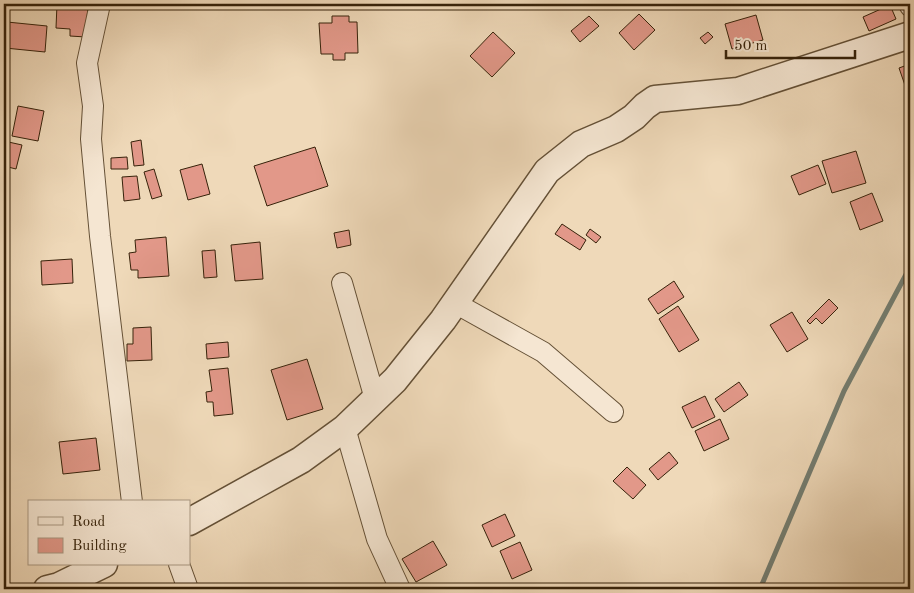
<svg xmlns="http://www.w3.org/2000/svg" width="914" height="593" viewBox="0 0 914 593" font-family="'Old Standard TT',serif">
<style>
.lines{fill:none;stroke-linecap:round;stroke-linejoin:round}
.stream{stroke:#737d71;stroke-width:5}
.building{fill:#e29889;stroke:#36220a}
.minor-casing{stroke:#645036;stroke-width:22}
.tertiary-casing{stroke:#645036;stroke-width:29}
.minor{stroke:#f5e6d2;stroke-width:20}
.tertiary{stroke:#f5e6d2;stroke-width:26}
</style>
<rect width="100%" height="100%" fill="#efd9b9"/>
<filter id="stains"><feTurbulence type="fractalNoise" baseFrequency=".004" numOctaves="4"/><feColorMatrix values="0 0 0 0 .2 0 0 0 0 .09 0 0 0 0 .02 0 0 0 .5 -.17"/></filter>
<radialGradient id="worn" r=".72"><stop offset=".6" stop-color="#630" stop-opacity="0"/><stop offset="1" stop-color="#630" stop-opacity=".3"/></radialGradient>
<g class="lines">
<path class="stream" d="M760 589 844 391 910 267"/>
</g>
<g class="building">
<path d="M57 4H88L86 37 70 36V29L56 28Z"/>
<path d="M890 5 896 19 869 31 863 17Z"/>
<path d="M639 14 655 30 634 50 619 33Z"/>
<path d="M756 15 763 40 732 49 725 24Z"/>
<path d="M332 16H349V22H357L358 53H345V60H333V54H321L319 23H332Z"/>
<path d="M589 16 599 26 580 42 571 31Z"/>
<path d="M7 22 47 26 45 52 5 48Z"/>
<path d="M493 32 515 53 492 77 470 56Z"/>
<path d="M708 32 713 37 705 44 700 38Z"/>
<path d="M910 64V93L908 94 899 68Z"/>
<path d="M18 106 44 111 38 141 12 136Z"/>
<path d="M141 140 144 165 134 166 131 142Z"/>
<path d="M4 141 22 145 16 169 4 166Z"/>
<path d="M315 147 328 186 267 206 254 166Z"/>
<path d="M856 151 866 183 832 193 822 161Z"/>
<path d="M127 157 128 169H111V158Z"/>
<path d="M202 164 210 194 188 200 180 170Z"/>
<path d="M818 165 826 184 799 195 791 176Z"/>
<path d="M154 169 162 196 152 199 144 172Z"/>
<path d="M137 176 140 199 124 201 122 177Z"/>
<path d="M872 193 883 221 860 230 850 202Z"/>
<path d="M562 224 586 240 580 250 555 234Z"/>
<path d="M590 229 601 237 596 243 586 235Z"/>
<path d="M349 230 351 245 337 248 334 233Z"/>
<path d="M166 237 169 276 138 278V270H131L129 253 136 252 135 240Z"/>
<path d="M260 242 263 279 235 281 231 245Z"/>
<path d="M215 250 217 277 204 278 202 251Z"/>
<path d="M72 259 73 283 42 285 41 261Z"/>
<path d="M674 281 684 297 658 314 648 299Z"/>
<path d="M829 299 838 308 822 324 816 318 810 324 807 321Z"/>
<path d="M678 306 699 340 679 352 659 319Z"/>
<path d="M792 312 808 339 787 352 770 325Z"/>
<path d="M151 327 152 360 127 361V344H133V328Z"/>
<path d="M228 342 229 357 207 359 206 344Z"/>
<path d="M307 359 323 409 287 420 271 370Z"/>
<path d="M228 368 233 414 214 416 213 402H207L206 392 212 391 209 370Z"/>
<path d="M739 382 748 395 724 412 715 399Z"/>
<path d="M705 396 715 417 692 428 682 407Z"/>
<path d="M720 419 729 439 704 451 695 431Z"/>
<path d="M96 438 100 470 63 474 59 442Z"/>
<path d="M669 452 678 463 658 480 649 469Z"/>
<path d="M627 467 646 485 633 499 613 481Z"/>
<path d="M505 514 515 536 492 547 482 525Z"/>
<path d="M433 541 447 565 416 582 402 559Z"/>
<path d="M520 542 532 570 512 579 500 551Z"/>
</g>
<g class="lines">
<g class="minor-casing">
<g id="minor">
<path d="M100 4 87 63 93 106 91 139 100 236 132 502"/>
<path d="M909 4 910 6"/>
<path d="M342 283 375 399"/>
<path d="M455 303 543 352 613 412"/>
<path d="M345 428 377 539 400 589"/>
<path d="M179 564 188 589"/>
</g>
</g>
<g class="tertiary-casing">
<g id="tertiary">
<path d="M189 522 301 460 345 428 395 380 443 320 547 171 581 144 616 129 634 117 645 106 655 99 738 91 910 35"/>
<path d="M47 589 59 586 104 564"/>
</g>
</g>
<use href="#minor" class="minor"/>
<use href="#tertiary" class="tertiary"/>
</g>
<rect width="914" height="593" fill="none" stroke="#efd9b9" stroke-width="20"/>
<rect x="5" y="5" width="904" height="583" fill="none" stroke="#36220a" stroke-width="2.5"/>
<rect x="10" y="10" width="894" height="573" fill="none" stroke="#36220a"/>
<rect x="28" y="500" width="162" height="65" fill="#f5e6d2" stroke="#a99882"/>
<rect x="38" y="517" width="25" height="8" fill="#f5e6d2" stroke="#a99882"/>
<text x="72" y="526" font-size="15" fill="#36220a">Road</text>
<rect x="38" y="538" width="25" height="15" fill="#e29889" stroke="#a99882"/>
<text x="72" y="550" font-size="15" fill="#36220a">Building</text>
<path d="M726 50v8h129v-8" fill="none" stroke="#36220a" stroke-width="2.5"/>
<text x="734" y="50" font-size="15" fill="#36220a" stroke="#f5e6d2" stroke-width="4" paint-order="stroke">50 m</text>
<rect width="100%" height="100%" filter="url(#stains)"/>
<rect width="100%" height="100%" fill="url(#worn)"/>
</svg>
